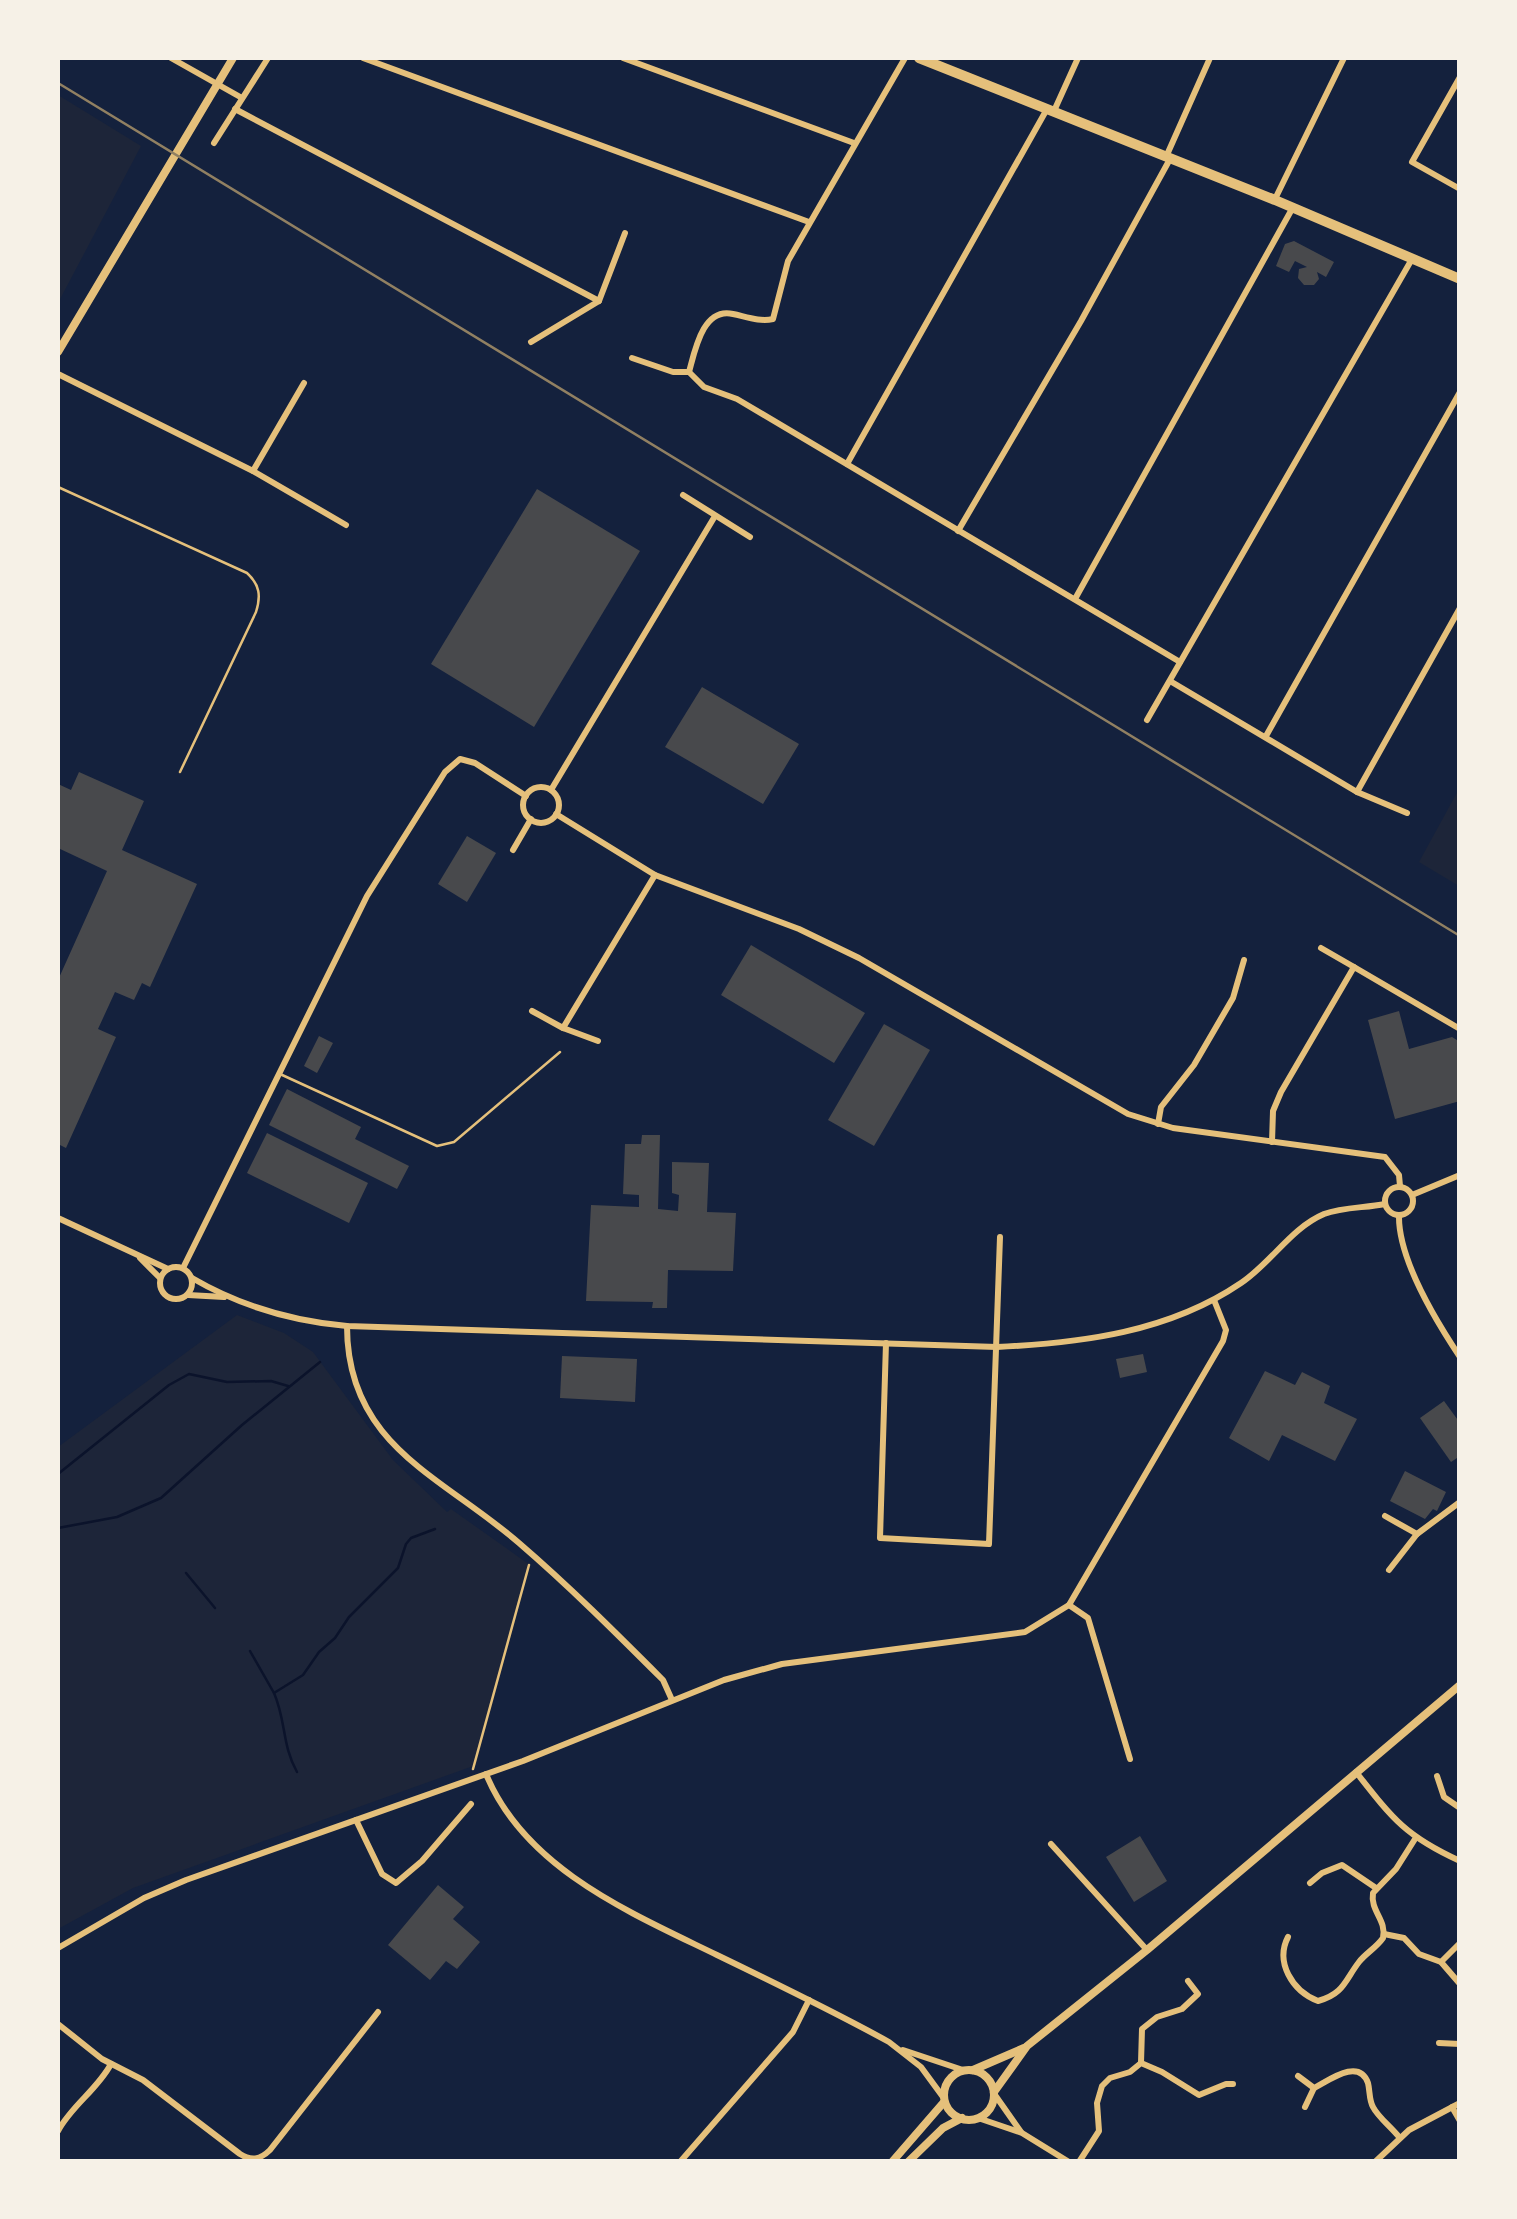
<svg xmlns="http://www.w3.org/2000/svg" width="1517" height="2219" viewBox="0 0 1517 2219" font-family="'Exo 2',sans-serif">
<style>
.green{fill:#1d2539}
.lines{fill:none;stroke-linecap:round;stroke-linejoin:round}
.stream{stroke:#0b132b;stroke-width:2.5}
.building{fill:#48494c}
.path{stroke:#e5c07b;stroke-width:2.5}
.service{stroke:#e5c07b;stroke-width:2.5}
.minor{stroke:#e5c07b;stroke-width:6}
.tertiary{stroke:#e5c07b;stroke-width:8}
.primary{stroke:#e5c07b;stroke-width:10}
.rail{stroke:#918062;stroke-width:2.5}
</style>
<rect width="100%" height="100%" fill="#14213d"/>
<g class="green">
<path d="M58 95 141 146 58 303Z"/>
<path d="M1459 789V886L1419 862Z"/>
<path d="M237 1315 284 1333 313 1352 393 1460 447 1512 451 1509 530 1565 476 1765 133 1888 58 1929V1447Z"/>
</g>
<g class="lines">
<g class="stream">
<path d="M58 1474 169 1385 189 1374 227 1382 271 1381 288 1386"/>
<path d="M58 1528 117 1517 161 1498 242 1425 320 1362"/>
<path d="M186 1573 215 1608"/>
<path d="M250 1651 274 1693"/>
<path d="M297 1772C282 1746 286 1720 274 1693L303 1675 319 1652 335 1638 349 1617 398 1568 406 1544 411 1538 435 1529"/>
</g>
</g>
<g class="building">
<path d="M1294 241 1334 262 1326 277 1317 272 1319 279 1314 285H1304L1298 278 1299 269 1307 267 1295 261 1289 272 1276 266 1285 244Z"/>
<path d="M537 489 640 551 534 727 431 664Z"/>
<path d="M702 687 799 744 763 804 665 747Z"/>
<path d="M79 772 144 801 122 850 197 884 150 987 142 983 134 1000 115 992 98 1029 116 1037 66 1148 58 1144V980L107 871 58 848V784L71 790Z"/>
<path d="M467 836 496 853 467 902 438 884Z"/>
<path d="M751 945 865 1013 834 1063 721 995Z"/>
<path d="M1399 1011 1409 1049 1452 1037 1460 1042V1101L1395 1119 1368 1020Z"/>
<path d="M884 1024 930 1050 874 1146 828 1120Z"/>
<path d="M319 1036 333 1043 317 1073 304 1066Z"/>
<path d="M287 1089 361 1127 355 1139 409 1166 397 1189 269 1125Z"/>
<path d="M267 1133 368 1183 349 1223 247 1173Z"/>
<path d="M642 1135H660L658 1209 678 1211 679 1195 672 1193V1162L709 1163 707 1212 736 1213 733 1271 668 1270 667 1308H652L653 1302 586 1301 591 1205 639 1207V1195L623 1194 625 1144H641Z"/>
<path d="M1143 1354 1147 1372 1120 1378 1116 1359Z"/>
<path d="M562 1356 637 1359 635 1402 560 1398Z"/>
<path d="M1265 1371 1295 1385 1302 1372 1330 1386 1324 1403 1357 1419 1335 1461 1282 1435 1269 1461 1229 1438Z"/>
<path d="M1444 1401 1460 1423V1456L1451 1462 1420 1418Z"/>
<path d="M1405 1471 1446 1492 1437 1511 1433 1509 1425 1519 1390 1501Z"/>
<path d="M1140 1836 1167 1881 1134 1902 1106 1857Z"/>
<path d="M438 1885 464 1907 453 1919 480 1942 457 1969 446 1961 430 1980 388 1945Z"/>
</g>
<g class="lines">
<path class="path" d="M473 1769 529 1565"/>
<g class="service">
<path d="M58 487 247 573C260 585 261 596 256 612L180 772"/>
<path d="M280 1074 437 1146 454 1142 560 1052"/>
</g>
<g class="minor">
<path d="M171 58 242 98"/>
<path d="M363 58 809 222"/>
<path d="M623 58 854 143"/>
<path d="M1460 77 1412 162 1460 189"/>
<path d="M235 109 599 301"/>
<path d="M1054 111 1078 58"/>
<path d="M214 143 268 58"/>
<path d="M1166 157 1210 58"/>
<path d="M1275 199 1344 58"/>
<path d="M531 342 599 301 625 233"/>
<path d="M632 358 673 372H689L704 387 737 399 1180 662"/>
<path d="M689 372C695 350 703 307 733 314 747 317 760 322 773 319L788 261 905 58"/>
<path d="M58 374 253 471 346 525"/>
<path d="M847 464 1047 109"/>
<path d="M253 471 304 383"/>
<path d="M683 495 750 537"/>
<path d="M958 531 1081 321 1170 159"/>
<path d="M1075 599 1292 209"/>
<path d="M1170 681 1357 792 1407 813"/>
<path d="M1147 720 1412 259"/>
<path d="M1266 736 1460 392"/>
<circle cx="541" cy="805" r="18"/>
<path d="M551 790 715 516"/>
<path d="M1357 792 1460 608"/>
<path d="M556 814 655 875 799 929 859 958 1128 1114 1173 1128 1385 1157 1399 1175 1400 1186"/>
<path d="M513 850 531 819"/>
<path d="M1321 948 1354 967"/>
<path d="M532 1011 563 1028 598 1041"/>
<path d="M563 1028 655 875"/>
<path d="M1158 1124 1161 1107 1194 1065 1233 998 1244 960"/>
<path d="M1272 1142 1273 1111 1281 1092 1354 967 1460 1029"/>
<circle cx="1399" cy="1201" r="14"/>
<path d="M1412 1195 1460 1175"/>
<path d="M1399 1215C1398 1259 1436 1321 1460 1357"/>
<path d="M58 1218 168 1269"/>
<path d="M140 1258 160 1278"/>
<circle cx="176" cy="1283" r="16"/>
<path d="M183 1268 367 896 445 772 460 759 475 763 526 796"/>
<path d="M192 1278C240 1306 291 1321 347 1326L997 1347C1082 1343 1169 1332 1241 1283 1271 1263 1291 1228 1324 1214 1343 1207 1365 1208 1385 1204"/>
<path d="M188 1295 224 1297"/>
<path d="M347 1326C347 1446 442 1476 519 1543 569 1586 616 1633 663 1680L672 1700"/>
<path d="M886 1343 880 1538 989 1544 1000 1237"/>
<path d="M1385 1516 1417 1534"/>
<path d="M1389 1570 1417 1534 1460 1502"/>
<path d="M1069 1605 1088 1618 1130 1759"/>
<path d="M1356 1772C1392 1818 1405 1836 1460 1861"/>
<path d="M486 1774C525 1869 631 1913 717 1955 775 1983 833 2011 889 2042L921 2067 943 2097"/>
<path d="M1437 1776 1444 1797 1460 1808"/>
<path d="M356 1820 382 1874 396 1883 422 1861 471 1804"/>
<path d="M1051 1844 1147 1950"/>
<path d="M1310 1883 1322 1873 1342 1865 1376 1888"/>
<path d="M1384 1934 1404 1938 1419 1954 1441 1962 1460 1984"/>
<path d="M1288 1937C1275 1962 1292 1991 1318 2001 1344 1994 1345 1980 1359 1962 1366 1953 1376 1948 1383 1938 1387 1920 1370 1911 1373 1893L1396 1869 1415 1839"/>
<path d="M58 1948 144 1898 186 1880 523 1761 724 1680 782 1664 1025 1632 1069 1605 1223 1341 1226 1330 1214 1300"/>
<path d="M1441 1962 1460 1943"/>
<path d="M58 2024 102 2059 143 2080 240 2154C251 2161 260 2160 270 2150L378 2012"/>
<path d="M1439 2043 1460 2044"/>
<path d="M903 2050 963 2070"/>
<path d="M1141 2063 1142 2029 1157 2017 1182 2009 1198 1994 1188 1981"/>
<path d="M1298 2076 1314 2088C1328 2081 1359 2057 1368 2083 1370 2091 1369 2100 1373 2107 1378 2117 1391 2127 1399 2137"/>
<path d="M995 2095 1021 2132"/>
<path d="M1305 2107 1314 2088"/>
<path d="M1452 2107 1460 2121"/>
<path d="M978 2118 1022 2133 1069 2162"/>
<path d="M58 2131C72 2105 97 2090 111 2064"/>
<path d="M680 2162 793 2032 809 2000"/>
<path d="M1079 2162 1099 2131 1097 2103 1102 2086 1110 2078 1130 2072 1141 2063 1162 2072 1199 2095 1226 2084H1233"/>
<path d="M1375 2162 1409 2130 1460 2103"/>
</g>
<g class="tertiary">
<path d="M58 352 233 58"/>
<path d="M973 2070 1024 2048"/>
<circle cx="969" cy="2095" r="25"/>
<path d="M994 2092 1027 2046 1147 1950 1460 1685"/>
<path d="M892 2162 944 2102"/>
<path d="M908 2162 943 2128 962 2118"/>
</g>
<path class="primary" d="M919 58 1275 200 1460 279"/>
<path class="rail" d="M58 83 1460 936"/>
</g>
<rect width="1517" height="2219" fill="none" stroke="#f6f1e7" stroke-width="120"/>
</svg>
